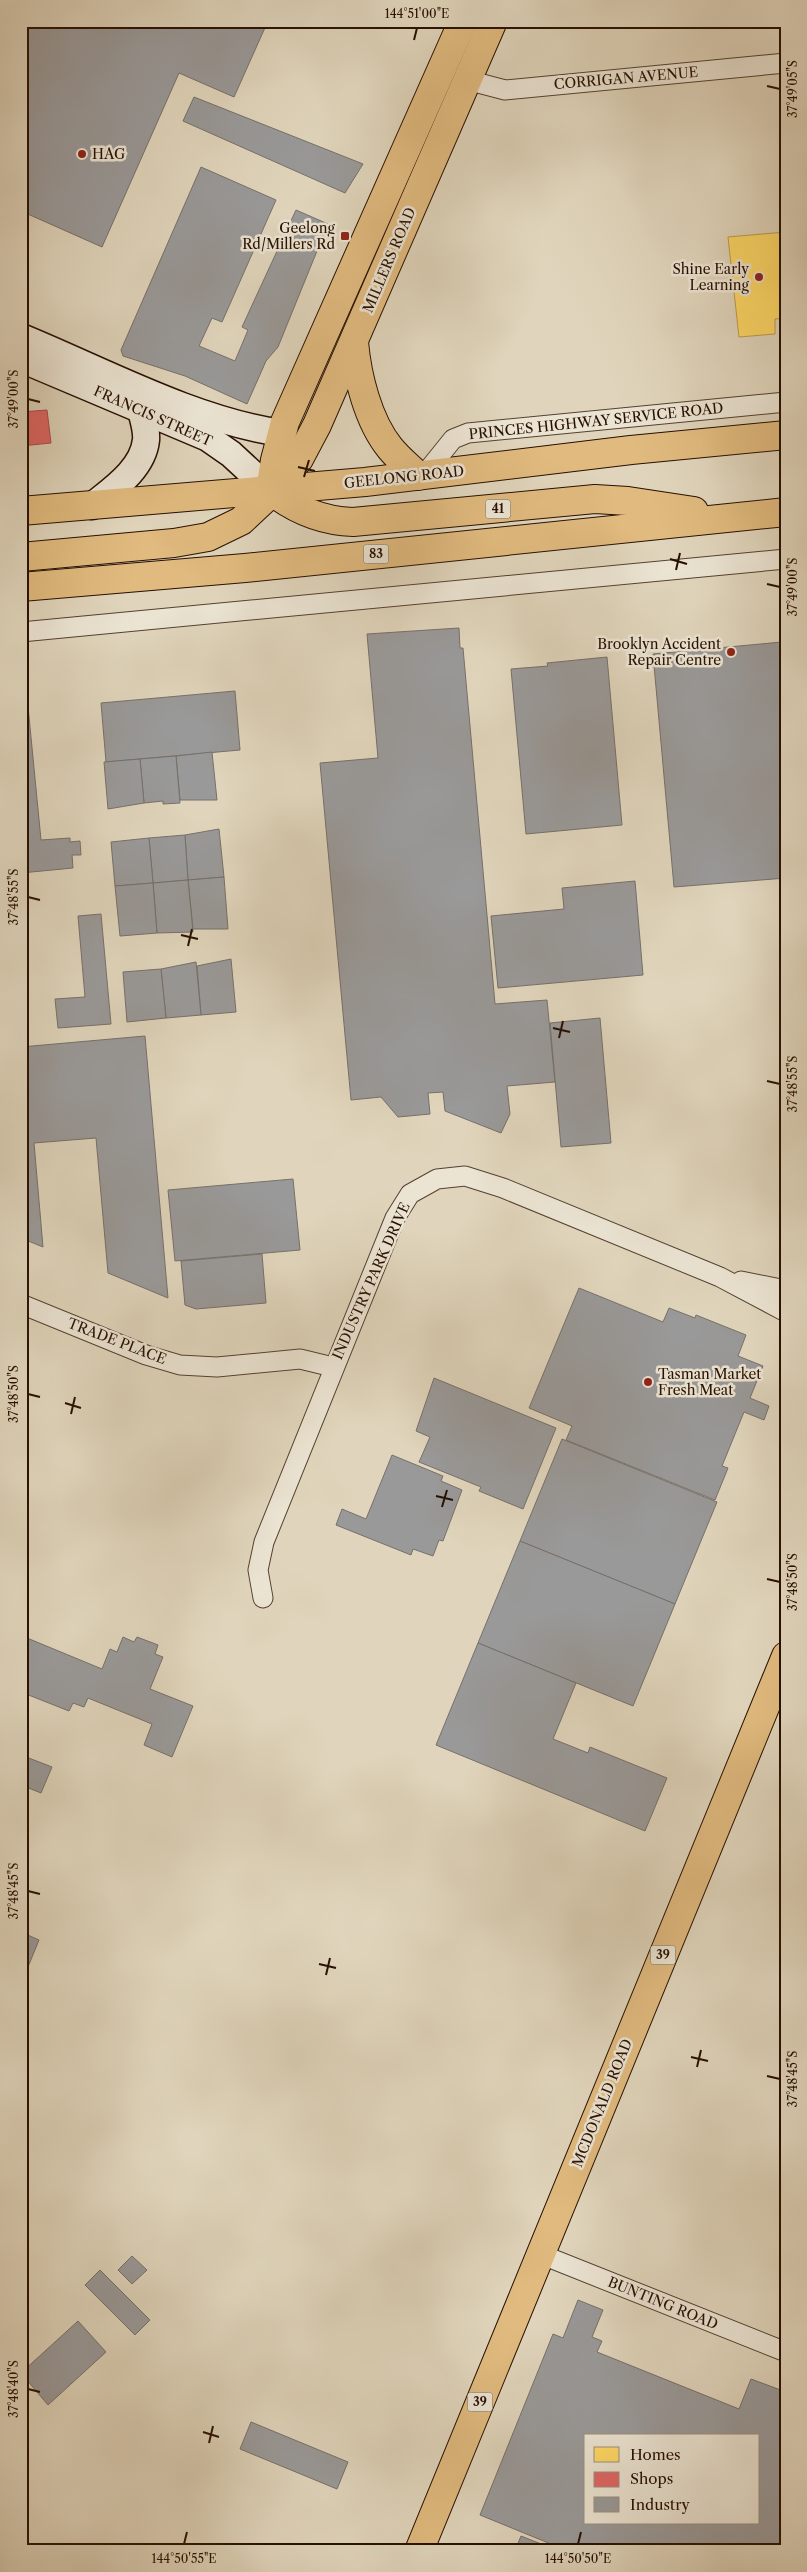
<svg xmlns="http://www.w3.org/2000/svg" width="807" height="2572" viewBox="0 0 807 2572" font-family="'Libre Caslon Text',serif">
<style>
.homes{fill:#ffd966;stroke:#be9c48}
.shops{fill:#e06666;stroke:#a84c48}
.industry{fill:#999;stroke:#77706b;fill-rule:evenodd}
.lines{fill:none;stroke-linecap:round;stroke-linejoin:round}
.street-casing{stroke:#554030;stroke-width:21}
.secondary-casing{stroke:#270f01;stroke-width:29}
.primary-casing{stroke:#270f01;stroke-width:30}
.highway-casing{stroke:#270f01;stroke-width:30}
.street{stroke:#ebe4d3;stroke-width:19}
.secondary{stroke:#ebe4d3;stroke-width:26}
.primary{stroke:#e0ba7e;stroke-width:28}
.highway{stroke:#e0ba7e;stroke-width:28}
.ticks{fill:none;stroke:#270f01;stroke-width:2}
.poi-dot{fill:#8f2418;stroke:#ebe4d3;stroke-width:2}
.labels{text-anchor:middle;stroke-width:5;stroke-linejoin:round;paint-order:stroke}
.shield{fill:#ebe4d3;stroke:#624f40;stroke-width:1}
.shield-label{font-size:12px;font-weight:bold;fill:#270f01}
.street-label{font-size:14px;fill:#270f01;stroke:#ebe4d3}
.poi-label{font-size:14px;fill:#270f01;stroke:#ebe4d3;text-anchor:end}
.neatline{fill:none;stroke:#270f01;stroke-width:2}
.ticks-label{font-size:12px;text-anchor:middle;fill:#270f01}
</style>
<rect width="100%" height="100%" fill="#e0d5bc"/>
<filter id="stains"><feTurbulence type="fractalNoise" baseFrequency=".004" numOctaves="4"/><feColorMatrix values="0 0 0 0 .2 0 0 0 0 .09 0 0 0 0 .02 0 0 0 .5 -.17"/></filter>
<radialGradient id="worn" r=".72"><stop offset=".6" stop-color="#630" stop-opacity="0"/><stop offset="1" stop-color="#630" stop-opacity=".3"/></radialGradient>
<path class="homes" d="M786 232V318L775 319V334L739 337 728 237Z"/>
<path class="shops" d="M47 410 51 443 21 446V412Z"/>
<g class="industry">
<path d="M21 21H268L234 97 179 73 102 247 21 211Z"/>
<path d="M194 97 363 164 345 193 183 121Z"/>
<path d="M201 167 276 200 222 322 212 318 199 346 235 361 248 330 242 327 296 210 328 224 278 347 266 361 247 404 185 376 123 356 121 350Z"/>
<path d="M459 628 460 648H463L495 1004 547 1000 555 1082 507 1086 510 1114 501 1133 445 1111 443 1092 428 1093 430 1114 398 1117 381 1097 351 1100 320 763 378 758 367 634Z"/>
<path d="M782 642 786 679V878L674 887 653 654Z"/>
<path d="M607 657 622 825 526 834 511 669 548 666 547 663Z"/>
<path d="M235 691 240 750 106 762 101 703Z"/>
<path d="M21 696H27L41 840 70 838V842L80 841 81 855H72L73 868 21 873Z"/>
<path d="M212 752 217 800H180L176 756Z"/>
<path d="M176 756 180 803 163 804V801L144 803 140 759Z"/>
<path d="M140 759 144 803 108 809 104 762Z"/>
<path d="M219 829 224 877 188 880 185 835Z"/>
<path d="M185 835 188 880 153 883 149 838Z"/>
<path d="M149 838 153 883 115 886 111 842Z"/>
<path d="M224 877 228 929H193L188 880Z"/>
<path d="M188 880 193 932 157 933 153 883Z"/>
<path d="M635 881 643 975 498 988 491 916 564 909 562 888Z"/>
<path d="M153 883 157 933 120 936 115 886Z"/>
<path d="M101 914 111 1024 58 1028 55 999 85 997 78 916Z"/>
<path d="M231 959 236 1012 201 1015 197 966Z"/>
<path d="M196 962 201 1015 166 1018 161 969Z"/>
<path d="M161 969 166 1018 127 1022 123 972Z"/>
<path d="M600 1018 611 1143 561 1147 550 1023Z"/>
<path d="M145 1036 168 1298 108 1273 96 1138 34 1143 43 1247 21 1238V1047Z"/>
<path d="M293 1179 300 1250 175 1261 168 1190Z"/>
<path d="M262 1254 266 1303 196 1309 185 1305 181 1261Z"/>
<path d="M579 1288 663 1322 669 1308 695 1318 696 1315 746 1335 738 1356 763 1366 750 1398 769 1406 764 1420 744 1412 722 1466 728 1468 715 1500 566 1440 572 1426 529 1408Z"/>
<path d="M434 1378 556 1428 523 1509 479 1491 481 1487 419 1462 430 1437 416 1431Z"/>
<path d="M562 1439 717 1502 675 1604 520 1541Z"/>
<path d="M392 1455 443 1476 441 1481 462 1490 443 1541 439 1540 433 1556 413 1549 411 1555 336 1525 342 1509 366 1519Z"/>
<path d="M520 1541 675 1604 633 1706 478 1643Z"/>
<path d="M123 1637 134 1642 137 1637 158 1645 155 1654 163 1657 150 1689 193 1706 172 1757 144 1745 152 1724 88 1698 84 1707 73 1703 69 1711 21 1692V1652L27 1638 102 1669 110 1649 117 1652Z"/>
<path d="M478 1643 576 1683 553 1739 588 1753 590 1747 667 1778 645 1831 436 1745Z"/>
<path d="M21 1755 52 1767 41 1793 21 1785Z"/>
<path d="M21 1932 39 1940 21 1984Z"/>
<path d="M132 2256 147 2270 132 2284 118 2270Z"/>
<path d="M100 2270 150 2320 135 2335 85 2285Z"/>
<path d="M578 2300 603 2310 592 2337 602 2341 597 2352 739 2409 751 2379 786 2392V2551H568L480 2515 553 2334 563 2338ZM586 2436H758V2523H586Z"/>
<path d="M78 2321 106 2352 48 2405 21 2373Z"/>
<path d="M251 2422 348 2462 337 2489 240 2449Z"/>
<path d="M521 2536 559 2551H515Z"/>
</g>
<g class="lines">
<g class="street-casing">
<g id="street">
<path d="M467 80 505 90 786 63"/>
<path d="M424 475 453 439 468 433 786 402"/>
<path d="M21 632 786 559"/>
<path d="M741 1281 786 1290"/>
<path d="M21 1304 146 1355 180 1365 217 1367 300 1359 333 1367"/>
<path d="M263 1598 258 1570 264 1542 395 1218 410 1194 437 1179 465 1176 503 1188 720 1277 786 1312"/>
<path d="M540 2254 786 2352"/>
</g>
</g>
<g class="secondary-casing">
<g id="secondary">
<path d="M21 337C104 371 193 420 281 433"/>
<path d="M21 359 208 438 231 454 270 490"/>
<path d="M92 506C113 489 143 469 146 440 147 430 143 419 141 410"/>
</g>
</g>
<g class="primary-casing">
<g id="primary">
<path d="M354 342C357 376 368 421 390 448 398 458 409 467 418 476"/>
<path d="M270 490 275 460 285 422 463 21"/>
<path d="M272 492 299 459 317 425 493 21"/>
<path d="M419 2551 786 1656"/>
</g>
</g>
<g class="highway-casing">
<g id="highway">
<path d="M270 490C295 510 321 521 353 522L595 499 628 501 694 511"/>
<path d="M21 511 365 482 631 450 786 435"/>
<path d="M21 557 174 543 208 537 241 521 272 492"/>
<path d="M21 587 245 568 786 512"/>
</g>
</g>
<use href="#street" class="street"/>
<use href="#secondary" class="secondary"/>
<use href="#primary" class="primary"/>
<use href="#highway" class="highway"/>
</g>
<path class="ticks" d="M414 40 417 28M767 86 780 89M28 399 40 402M298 467 315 471M304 477 309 460M670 559 687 564M676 570 680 553M767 584 780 587M28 897 40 900M181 935 198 939M188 946 192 929M553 1028 570 1032M559 1038 563 1021M767 1081 780 1084M28 1394 40 1397M65 1403 81 1408M71 1414 75 1397M436 1496 453 1500M442 1507 447 1490M767 1579 780 1582M28 1891 40 1894M319 1964 336 1968M326 1975 330 1958M691 2057 708 2061M697 2067 701 2050M767 2076 780 2079M28 2389 40 2392M203 2432 219 2437M209 2443 213 2426M184 2544 187 2532M578 2544 581 2532"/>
<g class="poi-dot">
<circle cx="82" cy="154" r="5"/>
<rect x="340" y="231" width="10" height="10" rx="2.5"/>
<circle cx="759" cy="277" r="5"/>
<circle cx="731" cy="652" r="5"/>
<circle cx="648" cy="1382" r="5"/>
</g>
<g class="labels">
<g class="shield">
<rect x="485.5" y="499.5" width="25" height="19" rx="4"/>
<rect x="363.5" y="544.5" width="25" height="19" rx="4"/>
<rect x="650.5" y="1945.5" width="25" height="19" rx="4"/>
<rect x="467.5" y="2392.5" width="25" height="19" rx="4"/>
</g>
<g class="shield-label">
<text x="498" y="513">41</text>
<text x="376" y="558">83</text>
<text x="663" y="1959">39</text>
<text x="480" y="2406">39</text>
</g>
<g class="street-label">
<text transform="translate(626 78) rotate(-5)" y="5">CORRIGAN AVENUE</text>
<text transform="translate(389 260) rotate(-67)" y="5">MILLERS ROAD</text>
<text transform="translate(153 416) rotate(24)" y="5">FRANCIS STREET</text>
<text transform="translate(596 421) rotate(-6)" y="5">PRINCES HIGHWAY SERVICE ROAD</text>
<text transform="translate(404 477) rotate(-6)" y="5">GEELONG ROAD</text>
<text transform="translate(371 1281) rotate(-66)" y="5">INDUSTRY PARK DRIVE</text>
<text transform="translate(117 1341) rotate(21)" y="5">TRADE PLACE</text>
<text transform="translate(602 2103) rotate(-68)" y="5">MCDONALD ROAD</text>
<text transform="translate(663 2303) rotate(22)" y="5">BUNTING ROAD</text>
</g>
<g class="poi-label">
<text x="92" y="159" text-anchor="start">HAG</text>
<text x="335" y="233">Geelong<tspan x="335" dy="16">Rd/Millers Rd</tspan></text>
<text x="749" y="274">Shine Early<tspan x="749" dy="16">Learning</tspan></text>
<text x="721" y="649">Brooklyn Accident<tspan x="721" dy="16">Repair Centre</tspan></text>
<text x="658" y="1379" text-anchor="start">Tasman Market<tspan x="658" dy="16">Fresh Meat</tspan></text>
</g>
</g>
<rect width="807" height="2572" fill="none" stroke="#e0d5bc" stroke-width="55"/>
<rect x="584" y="2434" width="175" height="90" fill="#ebe4d3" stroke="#9d8f7f"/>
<rect x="594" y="2447" width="25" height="15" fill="#ffd966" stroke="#9d8f7f"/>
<text x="630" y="2460" font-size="15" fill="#270f01">Homes</text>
<rect x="594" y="2472" width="25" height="15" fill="#e06666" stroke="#9d8f7f"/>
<text x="630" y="2484" font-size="15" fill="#270f01">Shops</text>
<rect x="594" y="2497" width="25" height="15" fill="#999999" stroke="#9d8f7f"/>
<text x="630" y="2510" font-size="15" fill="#270f01">Industry</text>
<rect x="28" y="28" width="752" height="2516" class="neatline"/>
<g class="ticks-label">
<text x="417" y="18">144°51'00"E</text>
<text transform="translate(793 89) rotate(-90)" y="4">37°49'05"S</text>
<text transform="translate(14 399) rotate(-90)" y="4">37°49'00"S</text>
<text transform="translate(793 587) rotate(-90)" y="4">37°49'00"S</text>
<text transform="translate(14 897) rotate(-90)" y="4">37°48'55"S</text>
<text transform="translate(793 1084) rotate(-90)" y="4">37°48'55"S</text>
<text transform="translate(14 1394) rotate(-90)" y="4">37°48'50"S</text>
<text transform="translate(793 1582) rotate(-90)" y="4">37°48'50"S</text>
<text transform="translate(14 1891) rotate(-90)" y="4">37°48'45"S</text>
<text transform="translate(793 2079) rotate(-90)" y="4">37°48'45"S</text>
<text transform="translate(14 2389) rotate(-90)" y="4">37°48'40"S</text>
<text x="184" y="2563">144°50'55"E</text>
<text x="578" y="2563">144°50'50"E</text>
</g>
<rect width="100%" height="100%" filter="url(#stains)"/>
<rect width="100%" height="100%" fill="url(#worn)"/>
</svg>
